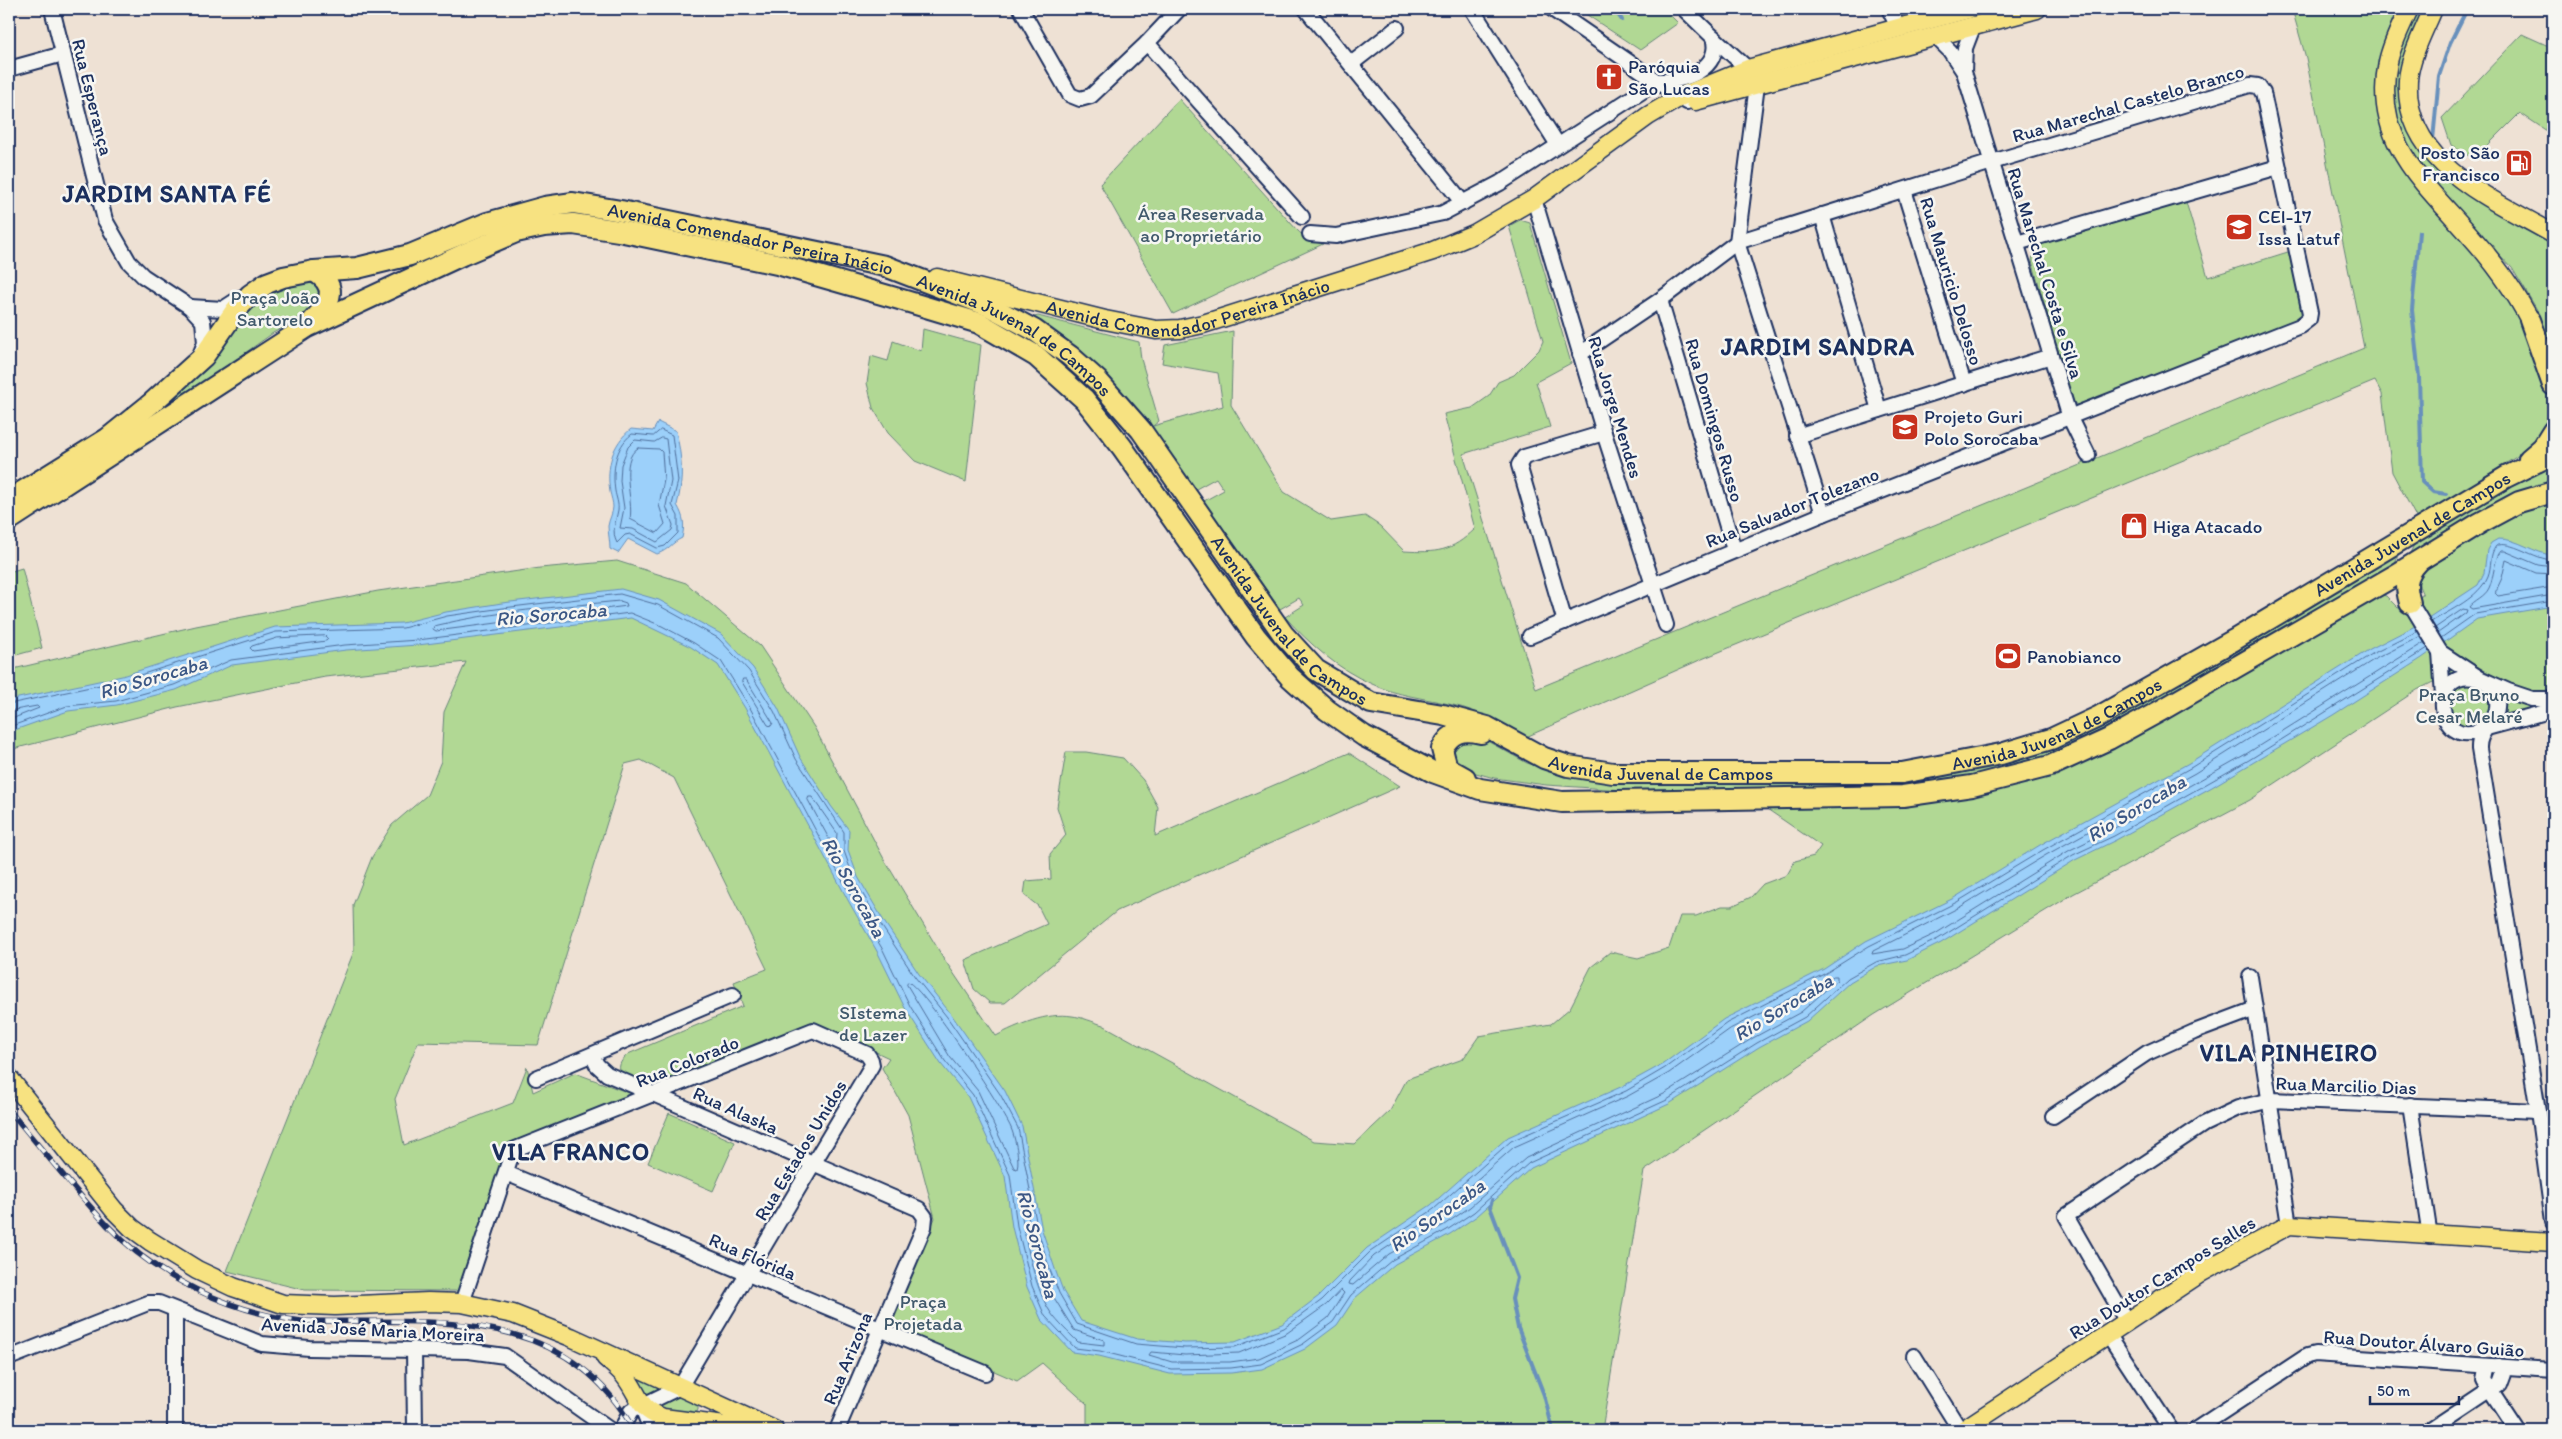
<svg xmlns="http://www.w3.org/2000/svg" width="2562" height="1439" viewBox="0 0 2562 1439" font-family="Itim,sans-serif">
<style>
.green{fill:#b1d894;stroke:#668479}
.water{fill:#9cd0fa;stroke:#6890bc}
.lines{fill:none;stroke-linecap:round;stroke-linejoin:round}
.shore{stroke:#4f6f9c;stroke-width:1}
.stream{stroke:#6890bc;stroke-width:4}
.minor-casing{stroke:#1b2f5e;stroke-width:18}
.major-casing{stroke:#1b2f5e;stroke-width:21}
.highway-casing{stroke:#1b2f5e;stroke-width:24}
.minor{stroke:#f6f6f2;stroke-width:14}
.major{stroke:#f7e281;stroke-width:18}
.highway{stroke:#f7e281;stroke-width:20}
.rail-casing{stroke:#1b2f5e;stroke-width:5.5}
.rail{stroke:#f6f6f2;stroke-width:4;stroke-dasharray:11;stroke-linecap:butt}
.labels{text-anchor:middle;stroke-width:5;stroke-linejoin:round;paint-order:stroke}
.poi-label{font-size:19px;fill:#1b2f5e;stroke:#f6f6f2;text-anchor:start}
.street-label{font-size:19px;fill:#1b2f5e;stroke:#f6f6f2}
.park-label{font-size:19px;fill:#40596c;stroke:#f6f6f2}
.water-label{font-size:20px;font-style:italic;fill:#3b5785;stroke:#f6f6f2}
.district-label{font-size:24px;font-weight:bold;letter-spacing:1px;fill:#1b2f5e;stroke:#f6f6f2}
</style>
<rect width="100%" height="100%" fill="#eee1d4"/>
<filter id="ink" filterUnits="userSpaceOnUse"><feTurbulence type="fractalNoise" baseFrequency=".02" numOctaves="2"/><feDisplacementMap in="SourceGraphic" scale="10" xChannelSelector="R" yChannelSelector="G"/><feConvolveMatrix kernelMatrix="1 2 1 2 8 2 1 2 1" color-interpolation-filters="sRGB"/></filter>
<g filter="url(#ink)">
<g class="green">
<path d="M1578 9H1664L1678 23 1640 50Z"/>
<path d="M2292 9H2397C2381 47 2370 80 2380 122 2395 184 2451 218 2488 265 2507 287 2550 375 2549 402 2549 420 2543 433 2532 447L2417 519 2392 472 2382 394 2375 381 1702 659 1526 737C1503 724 1479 711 1453 705 1426 698 1397 696 1372 684 1337 669 1310 644 1285 617L1304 605 1299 598 1280 609 1204 501 1224 490 1216 478 1196 489C1161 440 1131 397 1086 356 1073 344 1054 335 1039 324L1034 317 1038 316 1139 342 1141 359 1159 421 1153 426 1223 406 1218 373 1162 363 1165 345 1233 331 1231 405 1284 492 1331 521 1365 516 1380 526 1404 551C1437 553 1451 552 1475 529L1444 414 1472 408 1489 396 1498 382 1514 375 1539 350 1543 341 1509 226 1520 220 1530 223 1571 363 1536 382 1550 427 1463 454 1536 689 2364 348 2306 58Z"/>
<path d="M2414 9H2425L2406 54 2427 158 2444 178 2495 211 2553 244V345L2536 308 2512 268 2423 172 2396 123 2393 99 2399 45Z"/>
<path d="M2522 34 2553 48V135L2520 113 2474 159 2451 145 2442 118Z"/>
<path d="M1179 99 1297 230 1308 240 1323 244 1173 314 1100 184Z"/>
<path d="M2186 202 2208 277 2291 251 2304 315 2299 322 2077 405 2073 402 2032 261 2034 251 2042 244Z"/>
<path d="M307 282 315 285 321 298 314 311 273 333 168 408 164 406 262 291Z"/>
<path d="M923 329 981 345 966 482 915 461 888 433 873 408 867 383 871 356 888 361 893 341 921 351Z"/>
<path d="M2553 462V483L2504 499 2410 553 2415 543 2424 537Z"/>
<path d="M2553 498V693L2529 692 2518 689 2471 663 2417 690 2250 800 2073 894 1874 1015 1644 1171 1602 1430H1087V1404L1042 1363 1017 1381 889 1325 935 1218 908 1115 882 1068 889 1058 812 1022 652 1086 621 1073C617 1065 622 1060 628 1054L743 1006 734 982 767 969 674 778 641 760 625 764 538 1045 418 1042 395 1099 404 1145 513 1103 527 1067 533 1092 575 1073 632 1094 507 1144 458 1291 305 1290 227 1271 354 951 353 905 372 857 392 825 427 795 441 761 444 712 466 662 325 677 177 707 9 750V670L196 626 378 591 540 568 617 561 686 583 760 646 814 727 884 859 944 959 996 1036C1017 1025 1047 1012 1072 1016 1082 1017 1093 1022 1103 1025L1314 1141 1355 1144 1390 1111 1407 1079 1463 1059 1479 1036 1551 1024 1570 1008 1591 967 1610 952 1638 958 1669 948 1680 916H1696L1722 906H1732L1751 897 1763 884 1787 875 1795 861 1814 856 1821 846 1767 809 1768 807 2048 773 2379 594 2386 596 2398 608 2423 595C2417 582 2416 578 2426 566L2527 507Z"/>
<path d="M2401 547 2395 563 2348 592 2140 714 2038 763 1914 788 1639 791 1546 785 1494 778 1465 770 1454 763 1452 746 1455 739 1480 737 1527 763 1572 777 1997 763Z"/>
<path d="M22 568 42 648 9 657V572Z"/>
<circle cx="2470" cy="705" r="22"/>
<path d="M2504 698 2530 707V710L2505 717Z"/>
<path d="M1066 752H1086L1123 758 1143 780 1158 807 1155 836 1349 753 1400 786 1117 911 1005 1003H990L974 989 965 960 1047 924 1038 906 1024 895 1026 881 1051 879 1050 854 1066 835 1057 807Z"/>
<path d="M669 1113 735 1142 713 1191 648 1163Z"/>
<path d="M615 1359 698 1404V1410L694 1416 657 1410Z"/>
</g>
<g class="water">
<path d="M658 422 676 431C682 458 684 478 677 505 684 517 685 525 682 538 671 543 669 550 657 554L628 539 618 553 610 549C610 541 608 533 608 526 609 519 613 513 613 507 613 502 611 497 610 492 606 467 612 444 631 429L653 431Z"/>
<path d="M2498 539C2518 538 2534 554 2553 555V606L2477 619 2422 658 2333 715 2212 787 2116 840 2075 860 1941 943 1907 960 1877 966 1850 982 1807 1021 1759 1047 1669 1104 1531 1168 1477 1216 1450 1234 1395 1264 1355 1298 1337 1325 1305 1349 1262 1369 1231 1373 1170 1374 1099 1356 1072 1352 1041 1319 1027 1287 1012 1227 1005 1176 968 1097 941 1064 905 1008 878 953 849 902 745 708 718 665 691 647 631 618 418 645 346 650 232 665 176 690 117 705 68 711 9 732V700L122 676 275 627 402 623 446 612 502 603 621 589 659 600 721 634 753 668 778 708 800 757 831 806 849 830 848 850 858 877 885 923 919 974 951 1014 1005 1091 1022 1126 1042 1230 1055 1269 1063 1291 1081 1321 1137 1339 1185 1343 1235 1342 1282 1324 1319 1296 1367 1248 1431 1205 1508 1137 1623 1086 1663 1064 1724 1019 1824 969 1866 941 1954 898 2040 845 2189 763 2370 649 2419 624 2478 585 2484 573 2487 550 2491 543Z"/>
</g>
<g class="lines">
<g class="shore">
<path d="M661 430 672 435 678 481 672 505 678 516V533L665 546 657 548 630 534 625 535 617 543C611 532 616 521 618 510 619 504 616 497 615 491 612 470 615 447 632 434L653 436Z"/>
<path d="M662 438 666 439 671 481 666 506 673 525 672 530 657 542 633 529 620 528 624 508 620 481 621 465 628 447 635 440 654 442Z"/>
<path d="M638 448 659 449 662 452 664 480 659 505 665 524 657 533 630 519C634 500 618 460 638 448Z"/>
<path d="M2553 567 2538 565 2505 551H2501C2494 558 2494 578 2489 588 2485 597 2474 600 2469 607L2472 609 2553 595"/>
<path d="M2553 574 2536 573 2506 560 2502 578 2495 593 2498 596 2553 587"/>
<path d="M620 601 626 603 627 606 436 631 433 629 434 626C494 611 559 607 620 601Z"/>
<path d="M2431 622C2450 610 2479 598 2488 576 2492 566 2489 555 2496 546 2510 539 2535 560 2553 560"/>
<path d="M2435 628 2463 609 2467 610 2466 613 2438 633"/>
<path d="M325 636 328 639 326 641 253 651 250 648 252 646 277 638Z"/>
<path d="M2421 636 2375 659 2195 773 2046 855 1960 907 1873 951 1872 954 1903 949 1935 934 2070 850 2111 830 2246 754 2425 642"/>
<path d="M2441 638 2475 614 2553 601"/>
<path d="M190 666 193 668 192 671 173 679 115 694 108 693 109 690Z"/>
<path d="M743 679H746L773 723 771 726 768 725 742 682Z"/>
<path d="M9 704 124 680 276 632 403 628 447 616 503 608 620 594 658 605 718 638 749 671 774 711 796 759 844 832V851L854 879 881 925 915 977 947 1017 1000 1094 1018 1128 1038 1231 1050 1270 1059 1293 1077 1324 1136 1344 1185 1348 1235 1347 1284 1328 1322 1300 1370 1252 1434 1209 1511 1141 1626 1091 1665 1068 1727 1023 1826 973 1869 946 1957 902 2043 850 2192 767 2372 654 2418 631"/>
<path d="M9 711 37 706 39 708 9 720"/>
<path d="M9 727 67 706 116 701 174 685 231 660 345 645 418 640 630 613 662 626 694 643 721 661 749 706 853 900 883 950 910 1006 945 1061 973 1095 1010 1175 1017 1226 1032 1286 1045 1316 1075 1348 1100 1351 1171 1369 1231 1368 1261 1364 1303 1344 1333 1322 1351 1295 1392 1260 1447 1230 1474 1212 1529 1163 1667 1100 1757 1043 1805 1017 1848 978 1876 962 1905 955 1938 939 2073 855 2114 836 2249 760 2428 648"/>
<path d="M809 797H812L837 833 836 847 833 846 808 800Z"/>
<path d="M1834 976H1837V980L1801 1012 1753 1038 1664 1094 1526 1158 1470 1207 1444 1225 1389 1254 1353 1285 1349 1284 1350 1281 1374 1256 1438 1214 1514 1147 1628 1096 1669 1073 1730 1029Z"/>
<path d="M908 982C924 988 1002 1107 1011 1128 1015 1137 1020 1160 1017 1169L1014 1168 978 1091 950 1057 907 985Z"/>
<path d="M1022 1194 1032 1233 1053 1296 1074 1330 1104 1340V1345L1078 1342C1069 1333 1058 1323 1051 1313 1033 1287 1023 1228 1019 1196Z"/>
<path d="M1341 1290 1344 1293 1328 1318 1300 1339 1259 1358 1230 1362H1172L1149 1355 1151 1352 1185 1355 1239 1353 1287 1333 1326 1305Z"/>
</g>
<g class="stream">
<path d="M1614 9 1622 20"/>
<path d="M2433 140 2439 76 2450 43 2467 9"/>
<path d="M2419 232 2412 310 2419 377 2422 482 2433 492 2446 494"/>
<path d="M1492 1200 1490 1207 1517 1278 1512 1299 1518 1328 1544 1395 1553 1430"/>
</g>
<g class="minor-casing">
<g id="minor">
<path d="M52 9 105 220 129 262 143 276 190 307 203 321 205 343 200 355"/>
<path d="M1021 9 1070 95 1080 99 1091 96 1147 43 1179 9"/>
<path d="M1306 9 1463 203"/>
<path d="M1472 9 1558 145"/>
<path d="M1552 9 1687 102"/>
<path d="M1889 9 1898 27"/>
<path d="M1935 36 1950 51 1964 72 1965 48 1973 27"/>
<path d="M1713 37 1748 69 1757 85 1737 242 1823 514"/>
<path d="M1147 43 1302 217"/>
<path d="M1351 64 1397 28"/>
<path d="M9 69 63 54"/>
<path d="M1964 72 2070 418 2088 455"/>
<path d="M1658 81C1683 82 1723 69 1713 37L1684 9"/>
<path d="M1904 190 1964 384"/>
<path d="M1534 199 1604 433 1666 625"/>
<path d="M1822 215 1879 410"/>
<path d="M1310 234 1336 236 1443 213 1500 183 1658 81"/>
<path d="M2017 243 2278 167"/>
<path d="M1660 300 1734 550"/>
<path d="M190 307 223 309 240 298"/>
<path d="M1797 436 2051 356"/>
<path d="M2406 596 2440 652 2481 679 2508 691 2532 699H2553"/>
<path d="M1565 622 1519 465 1524 457 1604 433"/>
<path d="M1530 636 1823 514 2300 326 2309 319 2310 313 2263 93 2258 86 2250 85 1992 162 1737 242 1660 300 1580 354"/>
<path d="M2440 652 2443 696"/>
<path d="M2553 710 2483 729C2434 753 2427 665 2478 679 2488 681 2496 692 2497 701 2500 722 2478 727 2479 749L2538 1111 2553 1222"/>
<path d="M2250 977 2289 1225"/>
<path d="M592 1055 597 1065 607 1074 919 1209 925 1217 924 1227 837 1430"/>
<path d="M536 1078 733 995"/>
<path d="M2410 1105 2430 1236"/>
<path d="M2053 1116 2147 1053 2194 1032 2255 1009"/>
<path d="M506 1173 985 1373"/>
<path d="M462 1303 513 1150 813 1030 867 1054 871 1060 872 1065 680 1387 631 1411 621 1430"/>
<path d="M175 1312V1430"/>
<path d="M2127 1322 2066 1216 2204 1124 2238 1108 2271 1100 2538 1111"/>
<path d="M2108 1334 2171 1430"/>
<path d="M414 1349 415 1430"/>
<path d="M1914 1356 1960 1430"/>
<path d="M9 1358 148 1303H159L262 1344 309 1348 469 1351 505 1356 610 1430"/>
<path d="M2490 1366 2486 1370 2484 1380 2517 1430"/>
<path d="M641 1405 651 1430"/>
<path d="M2195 1430 2307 1356 2315 1354 2553 1370"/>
<path d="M2430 1430 2499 1384 2503 1373 2498 1366"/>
</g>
</g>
<g class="major-casing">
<g id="major">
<path d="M2409 9C2401 26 2392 43 2388 62 2372 139 2422 181 2468 233 2495 263 2519 295 2536 333"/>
<path d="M2433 9C2424 31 2410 56 2408 80 2403 164 2493 199 2553 234"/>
<path d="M1695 101 2037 9"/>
<path id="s1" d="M937 278 1105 320 1156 330 1180 329 1203 324 1433 251 1474 234 1534 199 1648 116 1680 97 1748 69 1968 9"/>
<path d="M9 1078 114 1210 132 1228 150 1241 197 1270 233 1287 283 1304 335 1306 428 1302 462 1303 513 1314 571 1337 774 1430"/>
<path d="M605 1357C612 1364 622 1371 627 1379 641 1399 638 1408 663 1418L756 1430"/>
<path d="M1963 1430 2202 1272 2289 1225 2553 1242"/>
</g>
</g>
<g class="highway-casing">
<g id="highway">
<path d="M2530 320 2553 385"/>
<path d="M311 323C328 305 342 288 314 271"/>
<path d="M2529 459 2543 447 2553 431"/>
<path id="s2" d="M9 500 107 439 153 402 204 356 236 310 250 295 267 283 283 277 314 271 357 268 410 255 487 223 545 207 573 203 621 211 885 266 989 306 1034 330 1070 356 1098 381 1141 430 1283 634 1316 670 1371 703 1443 715 1487 727 1544 758 1568 766 1613 773H1902L2001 754 2051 739 2100 716 2234 640 2506 477 2553 454"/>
<path d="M9 520 307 327 462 255 516 232 544 226 573 224 619 231 777 264 899 299 979 323 1036 356 1084 399 1122 447 1256 637 1290 677 1327 710 1364 736 1433 772 1480 789 1562 802 1903 796 1972 786 2050 766 2109 739 2160 711 2394 576 2480 523 2519 502 2553 492"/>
<path d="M2410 603C2405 586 2405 576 2418 562"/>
<path d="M1465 778 1447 768 1442 749C1451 731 1463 729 1481 733"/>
</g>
</g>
<use href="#minor" class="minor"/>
<use href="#major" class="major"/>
<use href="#highway" class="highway"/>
<g class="rail-casing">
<path id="rail" d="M9 1110C41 1148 73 1189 107 1225 157 1278 230 1312 301 1321 426 1324 562 1301 634 1430"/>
</g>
<use href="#rail" class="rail"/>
</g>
</g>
<defs>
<g id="church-square" transform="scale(1.4375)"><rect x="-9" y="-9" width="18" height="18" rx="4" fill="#c8321e" stroke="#f6f6f2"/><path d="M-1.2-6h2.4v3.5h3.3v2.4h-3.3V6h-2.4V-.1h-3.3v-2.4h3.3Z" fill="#fff"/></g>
<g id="fuel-square" transform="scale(1.4375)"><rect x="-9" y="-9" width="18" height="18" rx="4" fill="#c8321e" stroke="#f6f6f2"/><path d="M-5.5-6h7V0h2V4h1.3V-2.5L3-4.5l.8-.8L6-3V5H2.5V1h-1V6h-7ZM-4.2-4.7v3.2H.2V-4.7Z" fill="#fff"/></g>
<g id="school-square" transform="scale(1.4375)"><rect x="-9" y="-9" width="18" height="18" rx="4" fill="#c8321e" stroke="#f6f6f2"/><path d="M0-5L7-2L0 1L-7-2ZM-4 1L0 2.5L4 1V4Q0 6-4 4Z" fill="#fff"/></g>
<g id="shop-square" transform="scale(1.4375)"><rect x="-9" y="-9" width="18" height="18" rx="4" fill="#c8321e" stroke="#f6f6f2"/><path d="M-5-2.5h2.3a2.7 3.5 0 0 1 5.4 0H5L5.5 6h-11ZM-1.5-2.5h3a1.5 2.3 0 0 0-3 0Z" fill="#fff"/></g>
<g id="stadium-square" transform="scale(1.4375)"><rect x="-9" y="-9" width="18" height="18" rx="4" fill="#c8321e" stroke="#f6f6f2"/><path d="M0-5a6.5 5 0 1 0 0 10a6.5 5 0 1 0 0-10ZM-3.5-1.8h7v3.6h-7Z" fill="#fff"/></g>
</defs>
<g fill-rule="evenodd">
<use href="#church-square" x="1609" y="77"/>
<use href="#fuel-square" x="2519" y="163"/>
<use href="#school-square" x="2239" y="227"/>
<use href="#school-square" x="1905" y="427"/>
<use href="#shop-square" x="2134" y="526"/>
<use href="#stadium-square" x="2008" y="656"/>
</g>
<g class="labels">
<g class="poi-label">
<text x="1628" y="73">Paróquia<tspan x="1628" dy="22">São Lucas</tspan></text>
<text x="2500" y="159" text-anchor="end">Posto São<tspan x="2500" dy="22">Francisco</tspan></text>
<text x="2258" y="223">CEI-17<tspan x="2258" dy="22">Issa Latuf</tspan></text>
<text x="1924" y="423">Projeto Guri<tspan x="1924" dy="22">Polo Sorocaba</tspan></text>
<text x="2153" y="533">Higa Atacado</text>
<text x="2027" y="663">Panobianco</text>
</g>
<g class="street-label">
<text transform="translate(93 97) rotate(76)" y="7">Rua Esperança</text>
<text transform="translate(2128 103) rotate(-16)" y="7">Rua Marechal Castelo Branco</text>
<text dy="7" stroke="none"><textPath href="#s2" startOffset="840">Avenida Comendador Pereira Inácio</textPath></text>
<text transform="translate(2046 273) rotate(73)" y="7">Rua Marechal Costa e Silva</text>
<text transform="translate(1952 281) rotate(73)" y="7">Rua Mauricio Delosso</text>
<text dy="7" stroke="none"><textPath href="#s1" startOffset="259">Avenida Comendador Pereira Inácio</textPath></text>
<text dy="7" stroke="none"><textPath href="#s2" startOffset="1125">Avenida Juvenal de Campos</textPath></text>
<text transform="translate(1616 407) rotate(73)" y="7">Rua Jorge Mendes</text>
<text transform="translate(1715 420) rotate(74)" y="7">Rua Domingos Russo</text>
<text transform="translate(1792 507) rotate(-22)" y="7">Rua Salvador Tolezano</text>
<text dy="7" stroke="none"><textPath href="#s2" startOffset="2760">Avenida Juvenal de Campos</textPath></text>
<text dy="7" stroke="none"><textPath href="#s2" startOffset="1530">Avenida Juvenal de Campos</textPath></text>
<text dy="7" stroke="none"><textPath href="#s2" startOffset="2355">Avenida Juvenal de Campos</textPath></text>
<text dy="7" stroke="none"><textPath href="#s2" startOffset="1950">Avenida Juvenal de Campos</textPath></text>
<text transform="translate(687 1061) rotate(-22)" y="7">Rua Colorado</text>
<text transform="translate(2346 1085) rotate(2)" y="7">Rua Marcilio Dias</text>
<text transform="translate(736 1110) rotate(24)" y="7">Rua Alaska</text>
<text transform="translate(800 1150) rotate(-59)" y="7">Rua Estados Unidos</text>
<text transform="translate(753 1256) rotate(23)" y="7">Rua Flórida</text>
<text transform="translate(2162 1277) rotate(-32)" y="7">Rua Doutor Campos Salles</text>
<text transform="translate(373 1329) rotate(3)" y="7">Avenida José Maria Moreira</text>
<text transform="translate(2424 1343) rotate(4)" y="7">Rua Doutor Álvaro Guião</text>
<text transform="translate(847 1358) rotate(-67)" y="7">Rua Arizona</text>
</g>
<g class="park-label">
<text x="1201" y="220">Área Reservada<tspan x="1201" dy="22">ao Proprietário</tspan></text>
<text x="275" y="304">Praça João<tspan x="275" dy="22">Sartorelo</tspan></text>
<text x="2469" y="701">Praça Bruno<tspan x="2469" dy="22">Cesar Melaré</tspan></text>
<text x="873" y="1019">SIstema<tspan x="873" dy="22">de Lazer</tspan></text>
<text x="923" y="1308">Praça<tspan x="923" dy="22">Projetada</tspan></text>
</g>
<g class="water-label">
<text transform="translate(551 614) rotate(-5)" y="7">Rio Sorocaba</text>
<text transform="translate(153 677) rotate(-16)" y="7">Rio Sorocaba</text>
<text transform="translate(2136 808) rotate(-31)" y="7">Rio Sorocaba</text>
<text transform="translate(854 887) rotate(61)" y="7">Rio Sorocaba</text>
<text transform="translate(1783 1007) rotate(-31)" y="7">Rio Sorocaba</text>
<text transform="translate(1437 1215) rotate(-35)" y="7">Rio Sorocaba</text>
<text transform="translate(1038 1244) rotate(75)" y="7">Rio Sorocaba</text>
</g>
<g class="district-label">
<text x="167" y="202">JARDIM SANTA FÉ</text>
<text x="1818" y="355">JARDIM SANDRA</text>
<text x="2289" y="1061">VILA PINHEIRO</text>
<text x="571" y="1160">VILA FRANCO</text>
</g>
</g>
<rect width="2562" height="1439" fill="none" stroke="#f6f6f2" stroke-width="30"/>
<rect x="15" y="15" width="2532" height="1409" fill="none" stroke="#1b2f5e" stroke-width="2" filter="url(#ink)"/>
<path d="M2370 1396v8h89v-8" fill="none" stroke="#1b2f5e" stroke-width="2.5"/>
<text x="2377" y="1396" font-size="15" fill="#1b2f5e" stroke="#f6f6f2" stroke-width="4" paint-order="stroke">50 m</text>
</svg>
